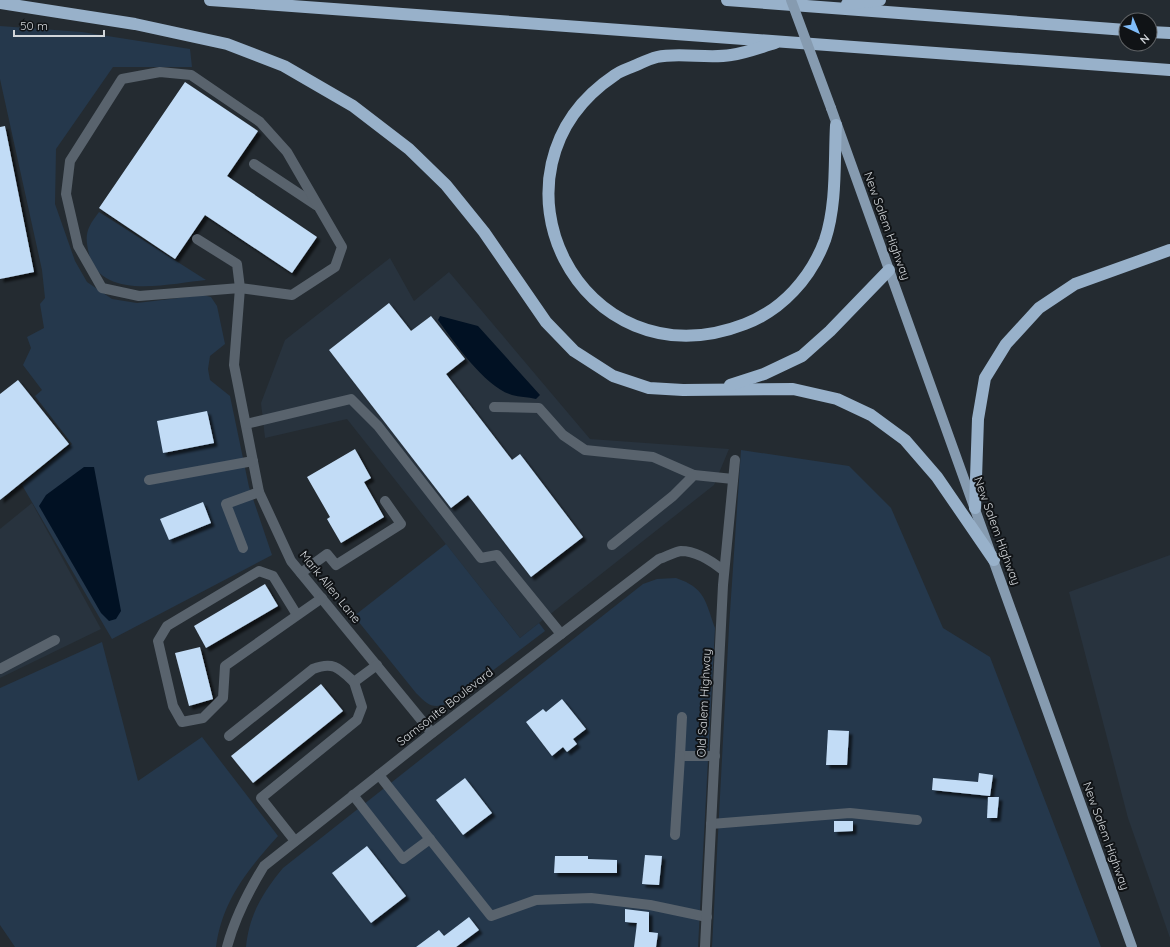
<svg xmlns="http://www.w3.org/2000/svg" width="1170" height="947" viewBox="0 0 1170 947" font-family="Quicksand,sans-serif">
<style>
.built{fill:#28333e}
.green{fill:#25384c}
.water{fill:#011123}
.building{fill:#c2dcf6;filter:url(#shadow)}
.lines{fill:none;stroke-linecap:round;stroke-linejoin:round}
.minor{stroke:#59636d;stroke-width:10}
.major{stroke:#869bb0;stroke-width:10}
.highway{stroke:#98b1ca;stroke-width:12}
.major-bridge{stroke:#869bb0;stroke-width:10}
.labels{text-anchor:middle;stroke-width:4;stroke-linejoin:round;paint-order:stroke}
.street-label{font-size:12px;fill:#d2d6da;stroke:#101316}
</style>
<defs>
<filter id="shadow"><feDropShadow dx="3.5" dy="3.5" stdDeviation="1" flood-color="#0009"/></filter>
</defs>
<rect width="100%" height="100%" fill="#242b31"/>
<g class="built">
<path d="M390 258 414 301 449 272 590 439 729 449 714 485 520 638 347 419 265 438 261 403 285 340Z"/>
<path d="M32 503 101 629 0 678V529Z"/>
<path d="M1170 555V938L1128 818 1069 592Z"/>
</g>
<g class="green">
<path d="M0 26 82 32 190 49 192 67H113L56 149 55 204 75 261 87 282 112 299 137 303 203 295 211 297 217 306 225 344 210 356 208 369 210 380 230 396 249 487 272 555 112 639 22 485 72 444 35 396 42 390 23 365 31 348 27 337 44 328 40 304 45 298 42 270 0 79Z"/>
<path d="M99 212 206 280C171 283 101 302 89 254 84 234 87 228 99 212Z"/>
<path d="M741 450 849 466 891 508 943 628 990 657 1101 947H712L729 627Z"/>
<path d="M446 544 520 638 539 623 545 631 450 703C432 709 429 706 416 693L354 616Z"/>
<path d="M676 578C705 588 705 600 715 628L698 947H246C249 915 263 892 283 868L643 584 657 579Z"/>
<path d="M102 642 138 781 202 737 278 836C248 869 222 901 216 947H15L0 925V688Z"/>
</g>
<g class="water">
<path d="M440 316 478 326 540 395 536 399C528 397 519 397 512 395 485 387 454 342 438 320Z"/>
<path d="M84 467H94L121 611 116 619 109 621 101 613 39 506 46 495Z"/>
</g>
<g class="building">
<path d="M185 82 258 131 227 176 317 237 292 273 205 215 175 259 99 208Z"/>
<path d="M5 126 34 272 0 279V127Z"/>
<path d="M389 303 411 331 431 316 465 359 446 374 512 460 520 454 583 537 531 577 468 495 451 508 329 350Z"/>
<path d="M18 380 69 444 0 500V394Z"/>
<path d="M207 411 214 443 163 453 157 421Z"/>
<path d="M355 449 371 478 364 482 384 517 341 543 327 519 330 517 307 477Z"/>
<path d="M203 502 211 523 169 540 160 519Z"/>
<path d="M265 584 278 606 206 648 194 626Z"/>
<path d="M200 647 213 699 189 706 175 653Z"/>
<path d="M321 684 343 711 253 783 231 756Z"/>
<path d="M562 699 586 729 573 739 577 744 567 752 563 747 552 756 526 722 543 709 546 712Z"/>
<path d="M828 730 849 731 847 765H826Z"/>
<path d="M979 773 993 775 990 796 932 790 933 778 978 782Z"/>
<path d="M465 778 492 813 463 835 436 800Z"/>
<path d="M988 797H999L997 818H987Z"/>
<path d="M834 821H853V831L834 832Z"/>
<path d="M367 846 406 896 371 923 332 873Z"/>
<path d="M645 855 662 856 659 885 642 884Z"/>
<path d="M555 856H588V859L617 860V873H554Z"/>
<path d="M625 909 649 912V932L658 933 656 947H634L637 923 625 922Z"/>
<path d="M469 917 479 930 456 947H416L439 930 444 936Z"/>
</g>
<g class="lines">
<g class="minor">
<path d="M254 164 316 205"/>
<path d="M197 239 237 264 240 288 139 296 102 288 78 246 66 194 70 161 122 79 160 72 191 75 260 122 287 152 342 247 335 267 292 295 240 288 234 365 259 492 291 561 432 733"/>
<path d="M494 407 539 408 563 435 585 450 653 457 694 475"/>
<path d="M246 424 351 399 378 426 481 558 497 555 561 634"/>
<path d="M149 480 253 461"/>
<path d="M612 545 673 496 694 475 733 479"/>
<path d="M243 548 226 504 259 492"/>
<path d="M301 573 327 554 336 565 401 524 385 501"/>
<path d="M297 615 273 576 259 571 167 626 158 641 173 706 182 722 203 718 223 698 225 666 322 598"/>
<path d="M0 669 55 640"/>
<path d="M682 717 680 756H715"/>
<path d="M229 736 313 669C333 661 339 668 354 682L377 665"/>
<path d="M379 775 491 916 536 900 591 898 650 905 707 917"/>
<path d="M353 795 403 859 430 839"/>
<path d="M711 824 850 813 917 820"/>
<path d="M675 835 680 756"/>
<path d="M295 841 261 798 357 720 362 707 354 682"/>
<path d="M227 947C235 917 248 892 264 866L432 733 659 559C666 557 674 552 681 551 696 551 713 562 724 571"/>
<path d="M705 947 723 585 735 460"/>
</g>
<path class="major" d="M831 108 1132 947"/>
<g class="highway">
<path d="M210 0 1170 70"/>
<path d="M727 0 1126 30"/>
<path d="M0 3 135 24 227 44 284 66 353 106 409 149 446 185 484 232 546 322 574 351 613 376 649 388 683 390 793 389 837 399 871 415 905 440 937 477 994 560"/>
<path d="M847 4 880 0"/>
<path d="M1150 32 1170 33"/>
<path d="M775 43C761 47 746 53 731 55 708 59 679 52 657 57 649 59 641 63 634 66 627 69 620 71 615 75 472 171 580 388 745 324 782 310 811 278 825 240 837 204 834 162 836 125"/>
<path d="M730 385 764 374 802 356 830 331 889 270"/>
<path d="M975 508 978 419 985 378 1006 344 1039 308 1075 284 1170 250"/>
</g>
<path class="major-bridge" d="M791 0 831 108"/>
</g>
<g class="labels">
<g class="street-label">
<text transform="translate(887 226) rotate(70)" y="4">New Salem Highway</text>
<text transform="translate(997 531) rotate(70)" y="4">New Salem Highway</text>
<text transform="translate(330 587) rotate(51)" y="4">Mark Allen Lane</text>
<text transform="translate(704 703) rotate(-87)" y="4">Old Salem Highway</text>
<text transform="translate(445 707) rotate(-38)" y="4">Samsonite Boulevard</text>
<text transform="translate(1106 836) rotate(70)" y="4">New Salem Highway</text>
</g>
</g>
<g transform="translate(1138 32) rotate(136)"><circle r="19" fill="#101316" stroke="#5e6164"/>
<path d="M0-3L7 15L0 10L-7 15Z" fill="#80bdfa"/>
<text y="-6" font-size="11" font-weight="bold" text-anchor="middle" fill="#d2d6da">N</text>
</g>
<path d="M14 30v6h90v-6" fill="none" stroke="#d2d6da" stroke-width="2"/>
<text x="20" y="30" font-size="12" fill="#d2d6da" stroke="#101316" stroke-width="3" paint-order="stroke">50 m</text>
</svg>
